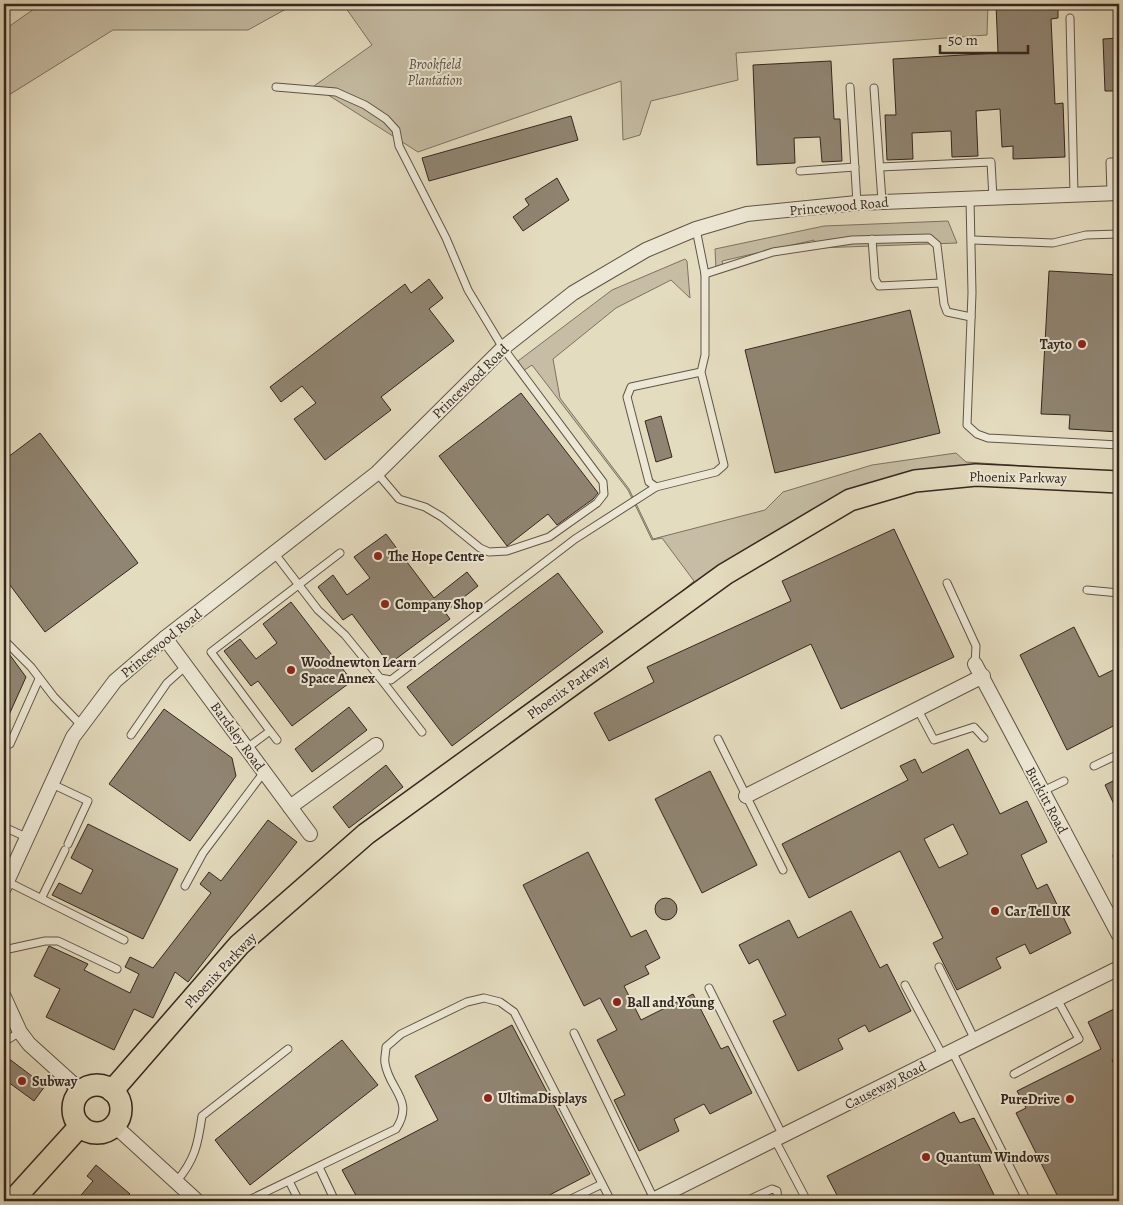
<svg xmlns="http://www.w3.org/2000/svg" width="1123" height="1205" viewBox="0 0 1123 1205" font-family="Alegreya,serif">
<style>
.green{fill:#c6bda4;stroke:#7d7262}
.building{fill:#908572;stroke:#34271f;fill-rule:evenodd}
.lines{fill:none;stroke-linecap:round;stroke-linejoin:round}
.service-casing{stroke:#605447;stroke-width:9}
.minor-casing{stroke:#605447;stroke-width:16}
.primary-casing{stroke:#34271f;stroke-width:24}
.service{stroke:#ede8d5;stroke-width:7}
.minor{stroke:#ede8d5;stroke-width:14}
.primary{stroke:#e4dcbf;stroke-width:21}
.poi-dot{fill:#8f2418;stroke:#ede8d5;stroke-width:2}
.labels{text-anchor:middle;stroke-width:4;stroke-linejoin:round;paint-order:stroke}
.park-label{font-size:14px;font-style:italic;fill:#584c40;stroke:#ede8d5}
.street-label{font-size:14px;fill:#34271f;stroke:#ede8d5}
.poi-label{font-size:14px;font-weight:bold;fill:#34271f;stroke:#ede8d5;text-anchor:start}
</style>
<rect width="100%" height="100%" fill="#e4dcbf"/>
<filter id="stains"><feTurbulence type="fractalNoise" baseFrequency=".004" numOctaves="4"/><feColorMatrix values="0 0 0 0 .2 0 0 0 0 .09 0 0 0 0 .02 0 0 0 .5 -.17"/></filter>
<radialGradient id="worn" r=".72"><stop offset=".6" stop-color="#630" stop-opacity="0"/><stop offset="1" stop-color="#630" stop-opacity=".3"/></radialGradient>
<g class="green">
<path d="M41 4H295L248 30H113L4 98V30Z"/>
<path d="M343 4H988L987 35 736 53 738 80 651 101 640 135 623 140 621 81 418 152 314 86 372 45Z"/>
<path d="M948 221 957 243 817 248 814 240 722 261 724 269H716L715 249 824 226Z"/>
<path d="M685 259 687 261 690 298 671 280 616 308 553 359 560 398 629 489 653 539 765 510 783 492 872 465 956 453 966 462 1101 471 1019 472 834 500 764 538 679 594 694 581 662 538 652 540 628 490 532 365 523 371 518 361 612 290Z"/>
</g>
<g class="building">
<path d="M996 4H1058V18L1051 19 1055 104 1063 103 1065 157 1013 159V146L1002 147 1000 109 976 111 978 156 952 157 951 131 912 133 913 159 887 160 885 115H896L893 59 998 53Z"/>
<path d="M1119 38V91H1105L1103 39Z"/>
<path d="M831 61 834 119H840L842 161 822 162 820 137 794 138 795 163 757 165 753 65Z"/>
<path d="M571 116 578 140 429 181 422 158Z"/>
<path d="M557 178 569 200 523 231 513 217 529 205 525 199Z"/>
<path d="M1049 271 1119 275V432L1069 429 1070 415 1041 414Z"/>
<path d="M429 279 443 298 429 309 454 341 381 397 391 410 325 460 294 419 316 403 302 386 281 402 270 387 405 284 411 293Z"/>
<path d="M910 310 940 433 775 473 745 350Z"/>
<path d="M521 393 598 493 593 499 557 525 548 514 507 546 439 456Z"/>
<path d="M661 416 672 457 656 462 645 421Z"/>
<path d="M40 433 138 563 45 632 4 577V460Z"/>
<path d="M894 529 954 657 841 709 811 644 609 741 594 713 654 682 647 667 791 601 782 581Z"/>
<path d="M386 534 434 598 467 572 478 586 445 612 450 619 389 664 352 614 343 620 318 587 333 575 347 595 370 578 354 557Z"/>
<path d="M558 573 603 632 452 746 407 687Z"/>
<path d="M291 602 352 681 292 726 258 681 251 686 224 651 240 639 256 659 277 643 263 624Z"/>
<path d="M1074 627 1099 677 1119 667V723L1067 750 1020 655Z"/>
<path d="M4 647 26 677 4 726Z"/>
<path d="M349 707 367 730 312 772 295 749Z"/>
<path d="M164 709 232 758 236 776 190 841 109 784Z"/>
<path d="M968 749 1000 814 1027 801 1047 842 1021 855 1037 889 1047 884 1071 933 1030 954 1025 944 996 958 1001 968 957 990 933 943 943 938 900 851 809 898 782 844 908 780 900 766 915 759 922 773ZM953 824 968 854 939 868 924 839Z"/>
<path d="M386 765 403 787 349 828 333 807Z"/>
<path d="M710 771 757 865 702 893 655 799Z"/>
<path d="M1119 778V815L1105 785Z"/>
<path d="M268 820 297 842 188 982 175 972 153 1018 134 1009 114 1050 46 1017 60 989 34 976 49 946 88 964 84 970 130 993 139 974 125 967 130 957 153 968 211 893 200 884 209 872 221 881Z"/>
<path d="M88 824 178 869 143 939 52 895 59 883 81 894 93 870 71 858Z"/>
<path d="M588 852 631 937 646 930 660 958 645 966 649 974 624 986 641 1020 693 994 721 1049 728 1046 752 1093 710 1114 704 1104 674 1119 679 1131 639 1151 614 1100 625 1095 597 1040 617 1030 600 998 584 1006 523 885Z"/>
<circle cx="666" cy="909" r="11"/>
<path d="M851 911 880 968 887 964 911 1011 869 1032 865 1025 838 1039 843 1049 798 1071 773 1021 786 1015 758 959 749 964 739 945 789 920 798 938Z"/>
<path d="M1116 1008 1119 1014V1057L1112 1060 1119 1074V1201H1060L1016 1113 1026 1108 1017 1091 1101 1049 1088 1022Z"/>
<path d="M512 1025 590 1174 538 1201H359L342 1170 438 1120 415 1076Z"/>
<path d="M342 1040 378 1085 250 1185 215 1140Z"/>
<path d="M4 1055 45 1086 34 1101 4 1079Z"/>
<path d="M954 1112 960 1123 974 1118 992 1153 977 1160 997 1201H840L827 1176Z"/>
<path d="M96 1165 130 1194 124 1201H76L93 1181 87 1176Z"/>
</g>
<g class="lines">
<g class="service-casing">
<g id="service">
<path d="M1070 18 1074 195"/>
<path d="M276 87 336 92 365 105 386 119 396 130 399 146 446 238 468 290 503 348 603 482 604 494 597 503 549 537 507 551 489 552 480 548 442 517 425 507 399 499 377 473"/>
<path d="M850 87 857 203"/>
<path d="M874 88 882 201"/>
<path d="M880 167 991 162 993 198"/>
<path d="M800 171 855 167"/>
<path d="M1111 193 1110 162H1119"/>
<path d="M970 199 972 293 967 425 977 434 988 438 1119 445"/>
<path d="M696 229 705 274V355L701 372 724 465 716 472 656 487 649 482 627 397 631 387 701 372"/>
<path d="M872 239 875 279 879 286 941 283"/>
<path d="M973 240 1053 243 1086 235 1119 234"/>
<path d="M705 274 773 252 852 240 929 238 937 245 944 304 947 312 971 317"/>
<path d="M275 554 318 610 345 635 380 678 391 680 575 539 656 487"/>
<path d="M947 583 976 646 975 664"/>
<path d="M1087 590 1119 593"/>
<path d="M4 640 31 667 54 697 82 726"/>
<path d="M380 678 422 732"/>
<path d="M918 710 934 740 974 727 984 738"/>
<path d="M270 731 277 740"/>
<path d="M131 735 167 683 186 666"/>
<path d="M718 739 783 870"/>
<path d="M4 741 10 744 39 679"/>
<path d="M247 748 270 731 211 652 340 553"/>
<path d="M1094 766 1119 754"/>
<path d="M52 784 88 801 68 844"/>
<path d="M1043 791 1064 781"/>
<path d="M4 827 26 837"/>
<path d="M1117 856 1119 860"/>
<path d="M6 881 124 940"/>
<path d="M185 886 203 853 264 772"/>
<path d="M42 897 65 850"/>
<path d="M4 950 45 941H58L117 969"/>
<path d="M939 967 975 1040"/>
<path d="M905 985 943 1056"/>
<path d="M709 988 783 1136"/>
<path d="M574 1033 654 1199"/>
<path d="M4 1042 20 1032"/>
<path d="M952 1051 1027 1201"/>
<path d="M1014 1074 1079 1039 1057 999"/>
<path d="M775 1140 807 1201"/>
<path d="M319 1167 335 1201"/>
<path d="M289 1181 299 1201"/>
<path d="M176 1182C195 1160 198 1144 202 1116L288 1049"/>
<path d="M247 1201 396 1129C415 1100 389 1090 385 1063 384 1058 386 1052 386 1047L401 1034 467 1002 484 998 500 1002 514 1012 611 1201"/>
<path d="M567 1201 602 1184"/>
<path d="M746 1201 772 1189 777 1191 778 1201"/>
</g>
</g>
<g class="minor-casing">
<g id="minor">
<path d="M165 638 310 834"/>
<path d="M975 664 1119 935"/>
<path d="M746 796 983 676"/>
<path d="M290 807 376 745"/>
<path d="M4 888 73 737 115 681 165 638 377 473 503 348 573 293 646 250 696 229 747 214 857 203 1119 193"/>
<path d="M4 997 20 1032 29 1044 81 1091"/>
<path d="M114 1125 197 1201"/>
<path d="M651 1201 1119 968"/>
</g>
</g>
<g class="primary-casing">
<g id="primary">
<circle cx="97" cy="1109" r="24"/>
<path d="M112 1091 239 945 366 834 725 574 850 500 915 481 976 475 1119 482"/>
<path d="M12 1201 80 1126"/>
</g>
</g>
<use href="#service" class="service"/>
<use href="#minor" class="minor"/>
<use href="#primary" class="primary"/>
</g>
<g class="poi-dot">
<circle cx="1082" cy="344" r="5"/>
<circle cx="378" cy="556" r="5"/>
<circle cx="385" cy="604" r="5"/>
<circle cx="291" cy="670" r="5"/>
<circle cx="995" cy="911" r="5"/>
<circle cx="617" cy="1002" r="5"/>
<circle cx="22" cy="1081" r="5"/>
<circle cx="488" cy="1098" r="5"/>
<circle cx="1070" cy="1099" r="5"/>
<circle cx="926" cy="1157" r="5"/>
</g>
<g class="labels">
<g class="park-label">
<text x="435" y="69">Brookfield<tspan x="435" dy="16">Plantation</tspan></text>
</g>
<g class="street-label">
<text transform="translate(839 206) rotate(-5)" y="5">Princewood Road</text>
<text transform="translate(470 381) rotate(-44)" y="5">Princewood Road</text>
<text transform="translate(1018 477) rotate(1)" y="5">Phoenix Parkway</text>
<text transform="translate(161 643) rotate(-39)" y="5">Princewood Road</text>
<text transform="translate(568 687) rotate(-36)" y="5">Phoenix Parkway</text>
<text transform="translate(238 736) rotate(54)" y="5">Bardsley Road</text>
<text transform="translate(1047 800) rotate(62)" y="5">Burkitt Road</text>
<text transform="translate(220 970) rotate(-47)" y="5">Phoenix Parkway</text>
<text transform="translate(885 1085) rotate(-27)" y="5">Causeway Road</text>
</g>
<g class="poi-label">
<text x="1072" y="349" text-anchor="end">Tayto</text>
<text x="388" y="561">The Hope Centre</text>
<text x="395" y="609">Company Shop</text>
<text x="301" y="667">Woodnewton Learn<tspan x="301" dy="16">Space Annex</tspan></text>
<text x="1005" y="916">Car Tell UK</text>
<text x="627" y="1007">Ball and Young</text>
<text x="32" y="1086">Subway</text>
<text x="498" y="1103">UltimaDisplays</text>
<text x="1060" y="1104" text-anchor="end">PureDrive</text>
<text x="936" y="1162">Quantum Windows</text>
</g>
</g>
<rect width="1123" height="1205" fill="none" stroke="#e4dcbf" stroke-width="20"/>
<rect x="5" y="5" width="1113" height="1195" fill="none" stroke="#34271f" stroke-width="2.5"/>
<rect x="10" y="10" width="1103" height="1185" fill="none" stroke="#34271f"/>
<path d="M940 45v8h88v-8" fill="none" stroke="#34271f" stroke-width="2.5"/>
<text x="948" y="45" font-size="15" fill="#34271f" stroke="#ede8d5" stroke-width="4" paint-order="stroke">50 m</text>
<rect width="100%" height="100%" filter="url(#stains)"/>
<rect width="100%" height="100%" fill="url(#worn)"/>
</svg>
